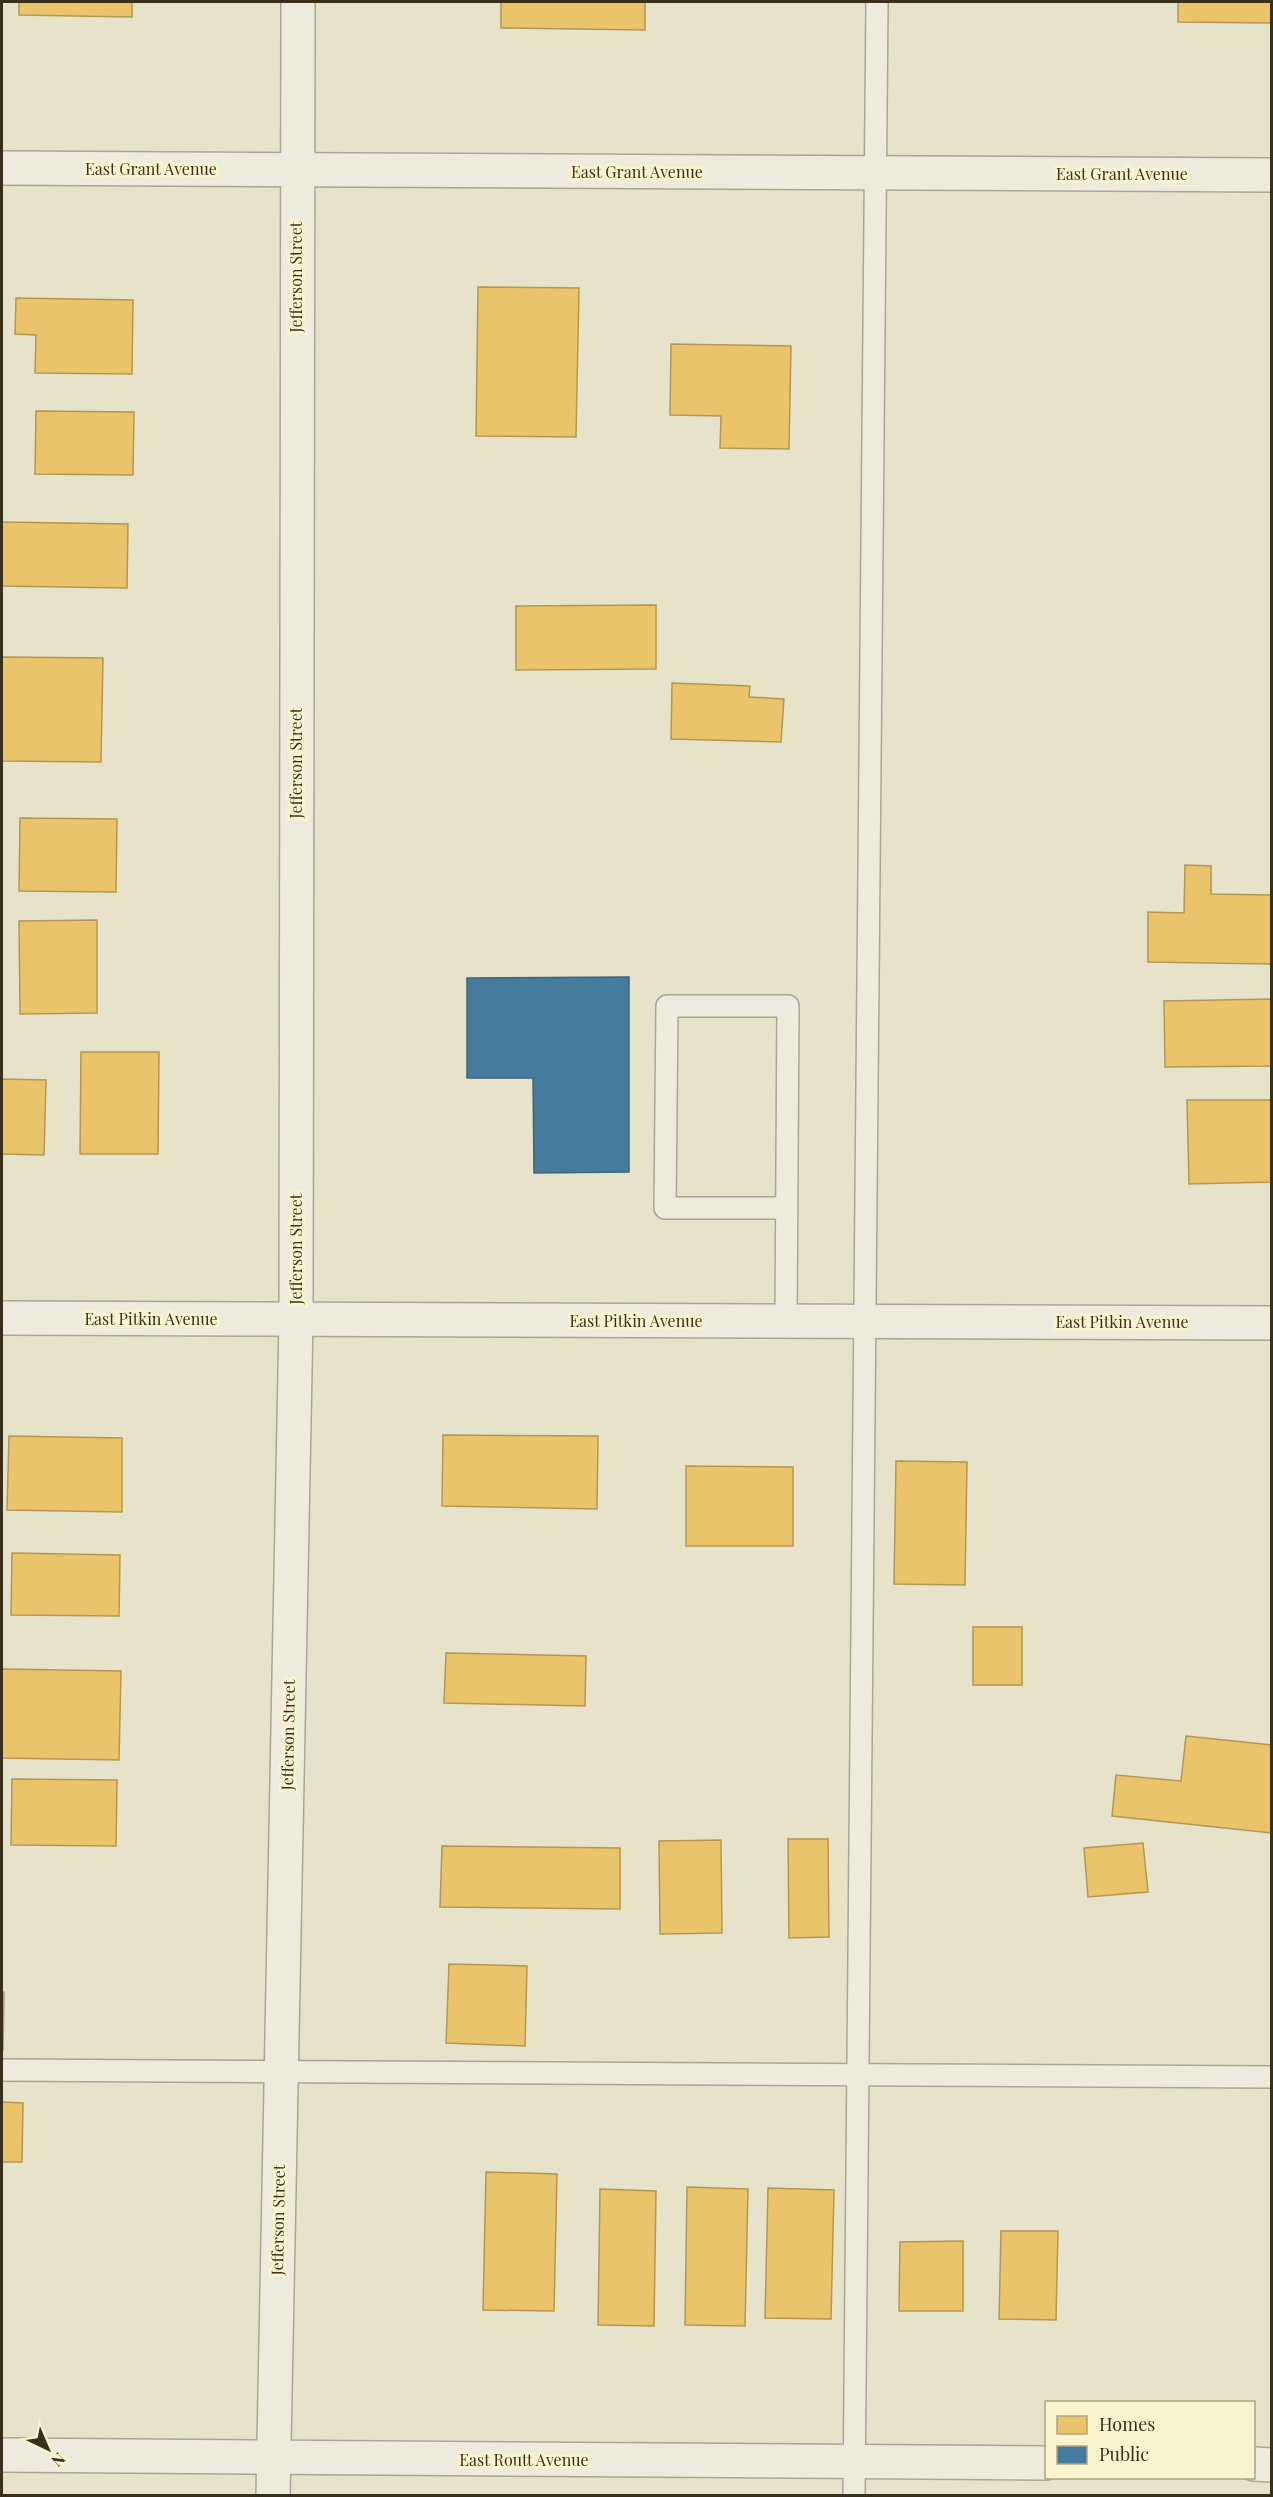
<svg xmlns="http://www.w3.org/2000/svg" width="1273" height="2497" viewBox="0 0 1273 2497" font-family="'Playfair Display',serif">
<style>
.homes{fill:#e9c46a;stroke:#b49752;stroke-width:1.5}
.public{fill:#457b9d;stroke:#426476;stroke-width:1.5}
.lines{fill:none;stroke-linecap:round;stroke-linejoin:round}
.service-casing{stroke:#aba694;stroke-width:24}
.minor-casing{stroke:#aba694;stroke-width:36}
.service{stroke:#edebdd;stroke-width:21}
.minor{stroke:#edebdd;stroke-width:33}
.labels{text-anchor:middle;stroke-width:6;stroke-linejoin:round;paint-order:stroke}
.street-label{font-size:16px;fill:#3a2f1b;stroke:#f9f3ce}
</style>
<rect width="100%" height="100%" fill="#e6e3ca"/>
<g class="homes">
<path d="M19 2H132V17L19 15Z"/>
<path d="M501 2H645V30L501 28Z"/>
<path d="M1178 2H1272V23L1178 22Z"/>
<path d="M478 287 579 288 576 437 476 436Z"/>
<path d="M16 298 133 300 132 374 35 373 36 335 15 334Z"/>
<path d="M671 344 791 346 789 449 720 448 721 416 670 415Z"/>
<path d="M36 411 134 412 133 475 35 474Z"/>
<path d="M2 522 128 524 127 588 2 586Z"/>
<path d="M656 605V669L516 670V606Z"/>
<path d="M2 657 103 658 101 762 2 761Z"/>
<path d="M672 683 750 686 749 697 784 699 781 742 671 739Z"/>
<path d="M20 818 117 819 116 892 19 891Z"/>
<path d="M1185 865 1211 866V894L1272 895V964L1148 962V912L1184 913Z"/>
<path d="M97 920V1013L20 1014 19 921Z"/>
<path d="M1272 999V1066L1165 1067 1164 1001Z"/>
<path d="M81 1052H159L158 1154H80Z"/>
<path d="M2 1079 46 1080 44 1155 2 1154Z"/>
<path d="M1187 1100H1272V1182L1189 1184Z"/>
<path d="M443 1435 598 1436 597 1509 442 1506Z"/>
<path d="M9 1436 122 1438V1512L7 1510Z"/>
<path d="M896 1461 967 1462 965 1585 894 1584Z"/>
<path d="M686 1466 793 1467V1546H686Z"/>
<path d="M12 1553 120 1555 119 1616 11 1615Z"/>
<rect x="973" y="1627" width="49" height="58"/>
<path d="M446 1653 586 1656 585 1706 444 1703Z"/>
<path d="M2 1669 121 1671 119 1760 2 1758Z"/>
<path d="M1186 1736 1272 1745V1833L1112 1816 1116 1775 1181 1781Z"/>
<path d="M12 1779 117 1780 116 1846 11 1845Z"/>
<path d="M788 1839H828L829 1937 789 1938Z"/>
<path d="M721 1840 722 1933 660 1934 659 1841Z"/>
<path d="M1143 1843 1148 1892 1088 1897 1084 1848Z"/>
<path d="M442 1846 620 1848V1909L440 1907Z"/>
<path d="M449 1964 527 1966 525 2046 446 2043Z"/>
<path d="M2 1992H4L3 2050H2Z"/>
<path d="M2 2102 23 2103 22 2162H2Z"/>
<path d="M486 2172 557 2174 554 2311 483 2310Z"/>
<path d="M687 2187 748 2189 745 2326 685 2325Z"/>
<path d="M768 2188 834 2190 831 2319 765 2318Z"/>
<path d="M600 2189 656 2191 654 2326 598 2325Z"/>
<path d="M1001 2231H1058L1056 2320 999 2319Z"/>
<path d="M963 2241V2311H899L900 2242Z"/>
</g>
<path class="public" d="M629 977V1172L534 1173 533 1078H467V978Z"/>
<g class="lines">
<g class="service-casing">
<g id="service">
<path d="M786 1322 788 1006H667L665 1208H786"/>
<path d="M2 2070 1272 2077"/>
<path d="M854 2496 877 2"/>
</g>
</g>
<g class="minor-casing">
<g id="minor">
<path d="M2 168 1272 175"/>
<path d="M2 1318 1272 1323"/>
<path d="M2 2455 1046 2463"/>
<path d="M1254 2464 1272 2465"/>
<path d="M273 2496 296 1319 298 2"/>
</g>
</g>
<use href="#service" class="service"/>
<use href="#minor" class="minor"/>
</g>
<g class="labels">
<g class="street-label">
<text x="151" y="175">East Grant Avenue</text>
<text x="637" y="178">East Grant Avenue</text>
<text x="1122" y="180">East Grant Avenue</text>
<text transform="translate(296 277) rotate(-90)" y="6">Jefferson Street</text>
<text transform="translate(296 763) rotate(-90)" y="6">Jefferson Street</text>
<text transform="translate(296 1249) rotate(-90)" y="6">Jefferson Street</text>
<text x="151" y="1325">East Pitkin Avenue</text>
<text x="636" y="1327">East Pitkin Avenue</text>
<text x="1122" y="1328">East Pitkin Avenue</text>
<text transform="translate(288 1735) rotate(-89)" y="6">Jefferson Street</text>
<text transform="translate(278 2220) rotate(-89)" y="6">Jefferson Street</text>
<text x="524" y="2466">East Routt Avenue</text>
</g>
</g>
<rect width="1273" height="2497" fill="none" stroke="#3a2f1b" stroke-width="6"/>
<rect x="1045" y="2401" width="210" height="78" fill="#f9f3ce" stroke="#ada586" stroke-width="1.5"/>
<rect x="1057" y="2416" width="30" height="18" fill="#e9c46a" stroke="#ada586" stroke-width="1.5"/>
<text x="1099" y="2431" font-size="18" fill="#3a2f1b">Homes</text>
<rect x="1057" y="2446" width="30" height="18" fill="#457b9d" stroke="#ada586" stroke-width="1.5"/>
<text x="1099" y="2461" font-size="18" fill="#3a2f1b">Public</text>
<g transform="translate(48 2449) rotate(136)" stroke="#f9f3ce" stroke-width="4.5" paint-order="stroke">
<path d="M0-4.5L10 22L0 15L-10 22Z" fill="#3a2f1b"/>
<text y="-9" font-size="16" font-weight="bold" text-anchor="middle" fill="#3a2f1b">N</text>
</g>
</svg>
